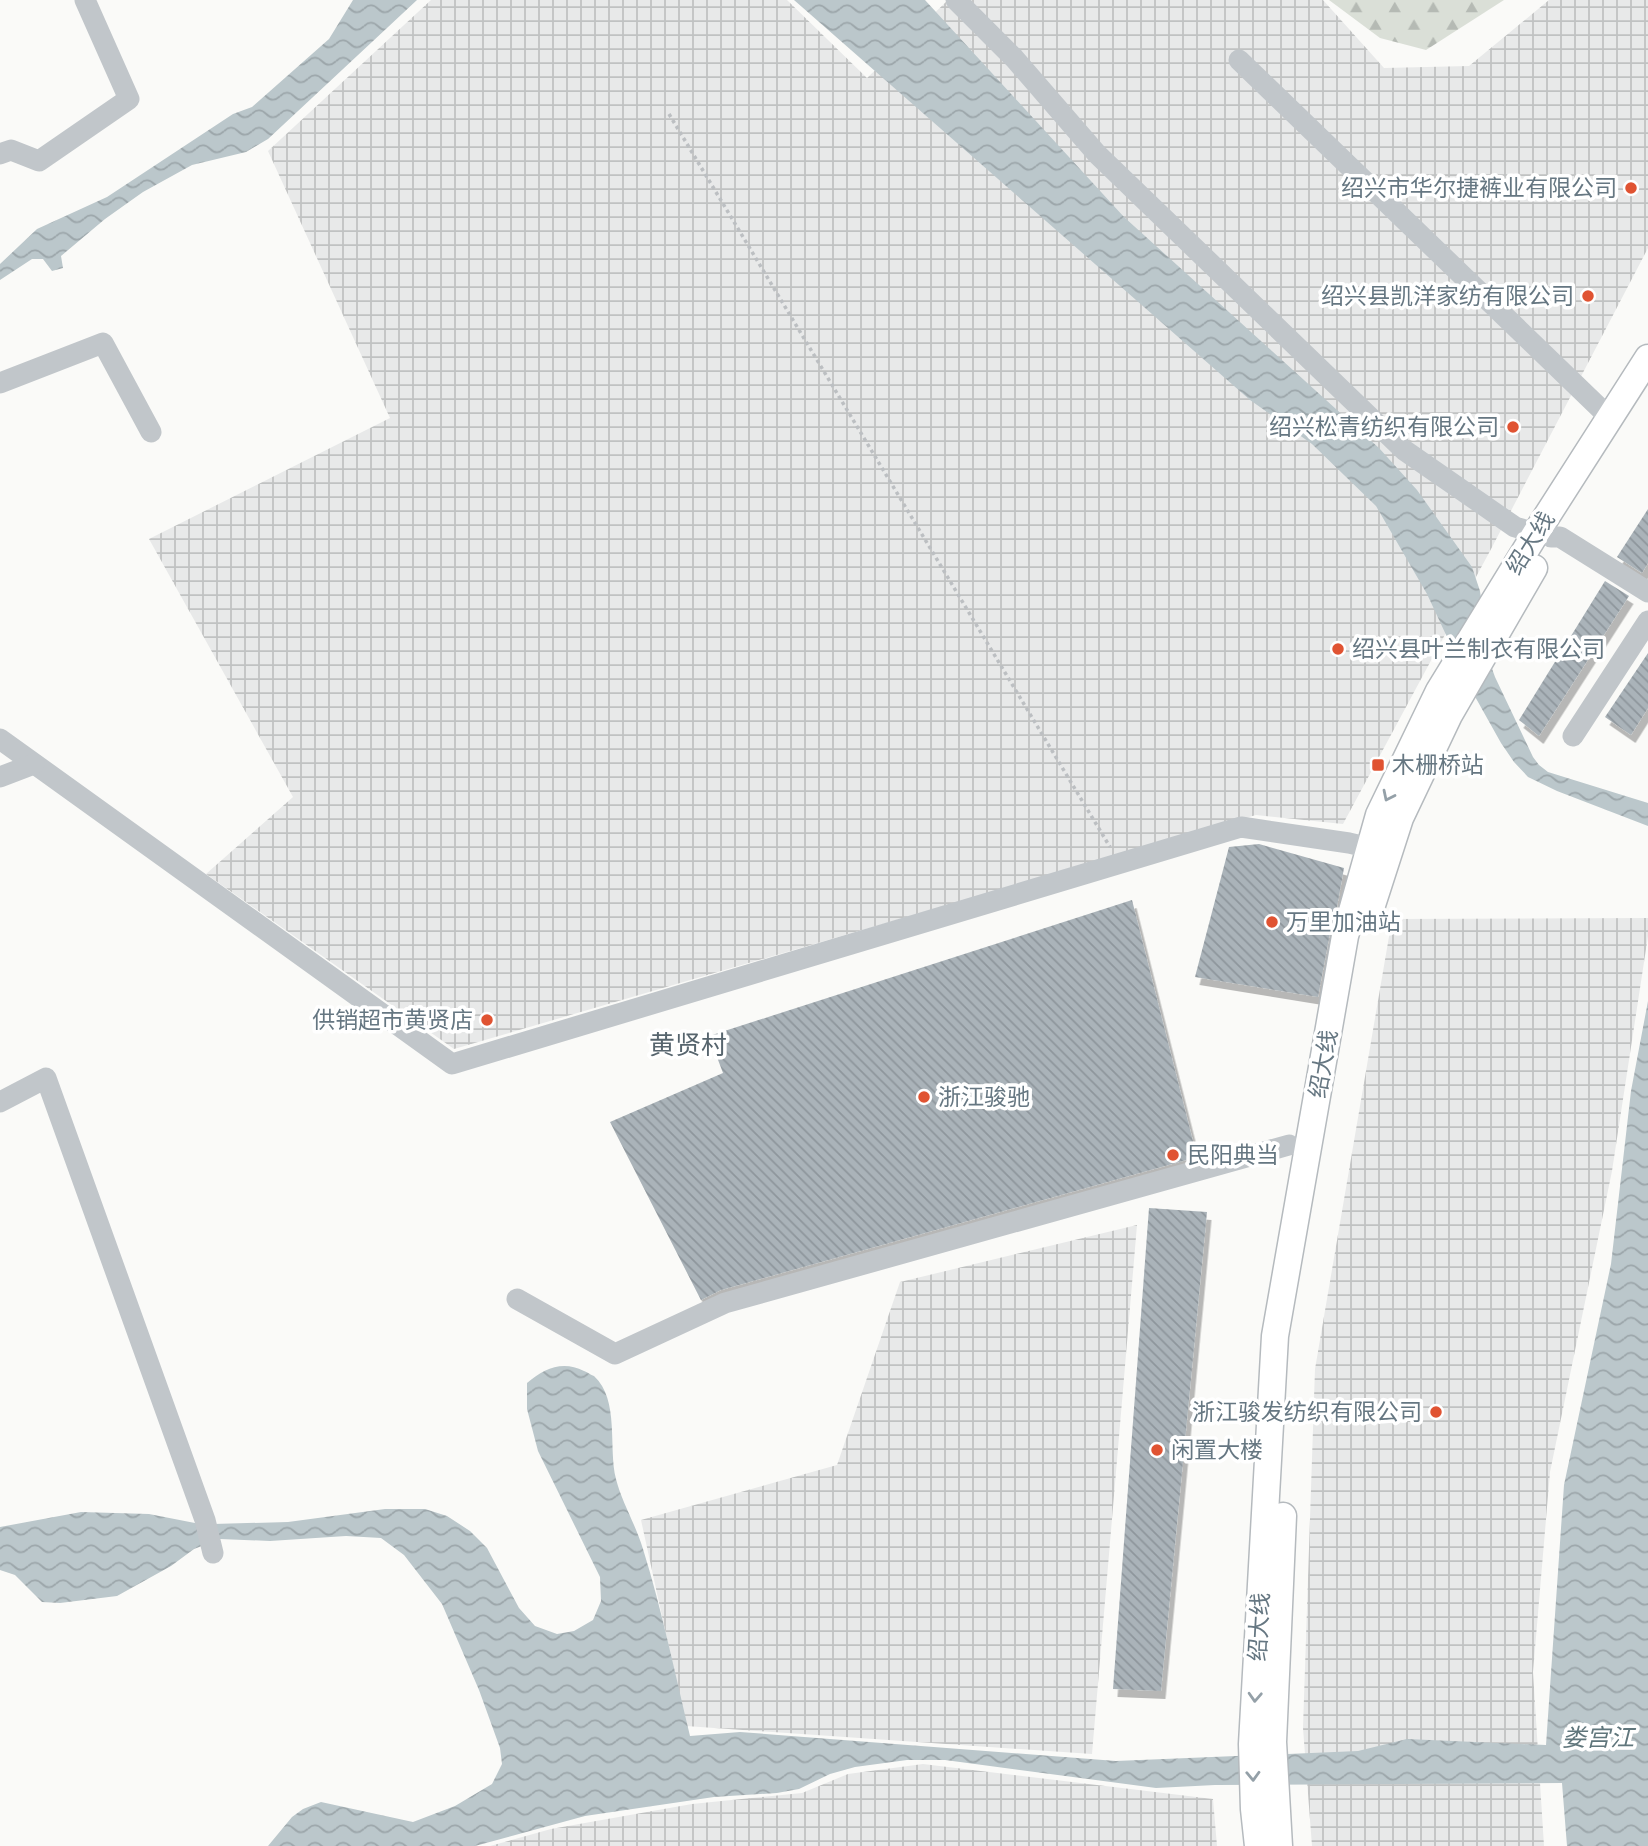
<svg xmlns="http://www.w3.org/2000/svg" width="1648" height="1846" viewBox="0 0 1648 1846" font-family="'Open Sans','Noto Sans SC',sans-serif">
<style>
.industrial{fill:url(#industrial-grid)}
.forest{fill:url(#forest-firs)}
.water{fill:url(#water-waves)}
.building{fill:url(#building-back-hatch);filter:url(#shadow)}
.lines{fill:none;stroke-linecap:round;stroke-linejoin:round}
.major-casing{stroke:#b5babe;stroke-width:29}
.path{stroke:#bcbfc2;stroke-width:3.5;stroke-dasharray:3.5 3.5;stroke-linecap:butt}
.minor{stroke:#c1c6ca;stroke-width:21}
.major{stroke:#fff;stroke-width:26}
.oneway{stroke:#94a0a8}
.poi-dot{fill:#e05332;stroke:#fff;stroke-width:2.5}
.labels{text-anchor:middle;stroke-width:7;stroke-linejoin:round;paint-order:stroke}
.poi-label{font-size:23px;fill:#667782;stroke:#fff;text-anchor:start}
.street-label{font-size:23px;fill:#667782;stroke:#fff}
.water-label{font-size:24px;font-style:italic;fill:#60767c;stroke:#fff}
.quarter-label{font-size:26px;fill:#57656e;stroke:#fff}
</style>
<defs>
<pattern id="industrial-grid" width="8" height="8" patternUnits="userSpaceOnUse" patternTransform="scale(1.75)"><rect width="8" height="8" fill="#e8e9e9"/><path d="M0 4h8M4 0v8" fill="none" stroke="#c0c2c2"/></pattern>
<pattern id="forest-firs" width="22" height="20" patternUnits="userSpaceOnUse" patternTransform="scale(1.75)"><rect width="22" height="20" fill="#dadfd7"/><path d="M5 1l3.5 6h-7zM16 11l3.5 6h-7z" fill="#b5bab4"/></pattern>
<pattern id="water-waves" width="16" height="10" patternUnits="userSpaceOnUse" patternTransform="scale(1.75)"><rect width="16" height="10" fill="#bbc7cb"/><path d="M0 5q4-4 8 0t8 0" fill="none" stroke="#9ca6aa"/></pattern>
<pattern id="building-back-hatch" width="6" height="6" patternUnits="userSpaceOnUse" patternTransform="scale(1.75)"><rect width="6" height="6" fill="#aab3b9"/><path d="M-1 5l2 2M0 0l6 6M5-1l2 2" fill="none" stroke="#8e969c"/></pattern>
<filter id="shadow"><feDropShadow dx="4.5" dy="8" stdDeviation="0" flood-color="#0004"/></filter>
</defs>
<rect width="100%" height="100%" fill="#fafaf8"/>
<g class="industrial">
<path d="M431 0H787L867 78 948 0H1323L1384 68 1469 66 1549 0H1648V248L1490 551 1343 824 1256 815 454 1049 206 874 293 797 149 539 390 418 268 151Z"/>
<path d="M1648 918V936L1612 1171 1550 1472 1533 1672 1544 1846H1312L1303 1728 1315 1369 1392 919Z"/>
<path d="M1137 1225 1092 1754 686 1726 641 1520 837 1465 900 1282Z"/>
<path d="M923 1764 1213 1799 1217 1846H490L551 1829 692 1804 802 1793 848 1774Z"/>
</g>
<path class="forest" d="M1329 0H1504L1426 50 1380 38Z"/>
<g class="water">
<path d="M353 0H417L268 139 246 152 192 165 143 192 105 219 61 256 63 268 52 271 43 259H32L0 280V264L37 229 107 197 233 114 252 107 329 39Z"/>
<path d="M794 0H925L1124 217 1379 448 1417 490 1472 567 1480 591 1490 663 1495 677 1533 757 1539 765 1548 772 1648 803V826L1557 791 1528 777 1514 762 1501 743 1473 693 1427 594 1376 506 1312 444 1250 400Z"/>
<path d="M1648 1001V1846H1567L1562 1783 1215 1785 1156 1788 945 1760H907L855 1767 830 1774 799 1789 777 1793 714 1797 585 1816 475 1846H268L292 1817 303 1809 321 1802 413 1822 455 1806 492 1784 502 1764 500 1748 479 1690 442 1604 404 1555 381 1538 346 1536 270 1541 220 1539 194 1549 171 1566 117 1596 60 1603 42 1602 15 1575 0 1570V1527L81 1512 149 1514 200 1524H213L288 1522 385 1509H425L447 1516 470 1531 487 1548 519 1608 535 1626 557 1634 574 1631 593 1620 601 1601 600 1577 538 1451 527 1409V1383C544 1368 563 1360 584 1371 585 1371 593 1376 594 1376 620 1400 608 1448 616 1479 622 1503 636 1525 643 1549 662 1610 675 1674 690 1736L740 1732 1116 1761 1358 1751 1407 1739 1546 1745 1564 1485 1611 1264 1631 1091Z"/>
</g>
<g class="building">
<path d="M1648 509V563L1642 573 1617 557Z"/>
<path d="M1605 581 1629 596 1539 736 1519 720Z"/>
<path d="M1648 653V708L1631 735 1605 717Z"/>
<path d="M1259 844 1344 868 1337 907 1330 933 1318 997 1195 977 1229 847Z"/>
<path d="M1132 900 1197 1157 721 1290 701 1300 610 1122 723 1073 709 1036Z"/>
<path d="M1149 1208 1207 1212 1161 1691 1113 1689Z"/>
</g>
<g class="lines">
<g class="major-casing">
<g id="major">
<path d="M1371 908 1400 818 1449 715 1534 568"/>
<path d="M1258 1846 1254 1809 1252 1744 1275 1336 1345 936 1379 815 1439 691 1536 533 1648 358"/>
<path d="M1279 1846 1273 1742 1283 1516"/>
</g>
</g>
<path class="path" d="M669 114 1110 847"/>
<g class="minor">
<path d="M956 0 1014 58 1097 154 1404 450 1515 527 1536 533"/>
<path d="M1239 60 1610 418"/>
<path d="M0 154 11 150 39 161 129 99 85 0"/>
<path d="M0 383 103 343 151 432"/>
<path d="M1551 537H1560L1648 592"/>
<path d="M1573 736 1648 621"/>
<path d="M0 739 452 1064 1241 827 1349 843 1383 851"/>
<path d="M0 777 34 764"/>
<path d="M0 1102 46 1078 205 1520 213 1553"/>
<path d="M517 1299 615 1354 725 1303 1289 1145"/>
</g>
<use href="#major" class="major"/>
</g>
<defs><path id="oneway-chevron" d="M-2-3.5L2.5 0L-2 3.5" fill="none" stroke-width="1.6" stroke-linecap="round" stroke-linejoin="round" transform="scale(1.75)"/></defs>
<g class="oneway">
<use href="#oneway-chevron" transform="translate(1388 796) rotate(116)"/>
<use href="#oneway-chevron" transform="translate(1255 1697) rotate(93)"/>
<use href="#oneway-chevron" transform="translate(1253 1776) rotate(88)"/>
</g>
<g class="poi-dot">
<circle cx="1631" cy="188" r="7"/>
<circle cx="1588" cy="296" r="7"/>
<circle cx="1513" cy="427" r="7"/>
<circle cx="1338" cy="649" r="7"/>
<rect x="1371" y="758" width="14" height="14" rx="3.5"/>
<circle cx="1272" cy="922" r="7"/>
<circle cx="487" cy="1020" r="7"/>
<circle cx="924" cy="1097" r="7"/>
<circle cx="1173" cy="1155" r="7"/>
<circle cx="1436" cy="1412" r="7"/>
<circle cx="1157" cy="1450" r="7"/>
</g>
<g class="labels">
<g class="poi-label">
<text x="1617" y="196" text-anchor="end">绍兴市华尔捷裤业有限公司</text>
<text x="1574" y="304" text-anchor="end">绍兴县凯洋家纺有限公司</text>
<text x="1499" y="435" text-anchor="end">绍兴松青纺织有限公司</text>
<text x="1352" y="657">绍兴县叶兰制衣有限公司</text>
<text x="1392" y="773">木栅桥站</text>
<text x="1286" y="930">万里加油站</text>
<text x="473" y="1028" text-anchor="end">供销超市黄贤店</text>
<text x="938" y="1105">浙江骏驰</text>
<text x="1187" y="1163">民阳典当</text>
<text x="1422" y="1420" text-anchor="end">浙江骏发纺织有限公司</text>
<text x="1171" y="1458">闲置大楼</text>
</g>
<g class="street-label">
<text transform="translate(1530 543) rotate(-58)" y="8">绍大线</text>
<text transform="translate(1323 1064) rotate(-80)" y="8">绍大线</text>
<text transform="translate(1259 1627) rotate(-87)" y="8">绍大线</text>
</g>
<g class="water-label">
<text x="1598" y="1746">娄宫江</text>
</g>
<g class="quarter-label">
<text x="688" y="1054">黄贤村</text>
</g>
</g>
</svg>
